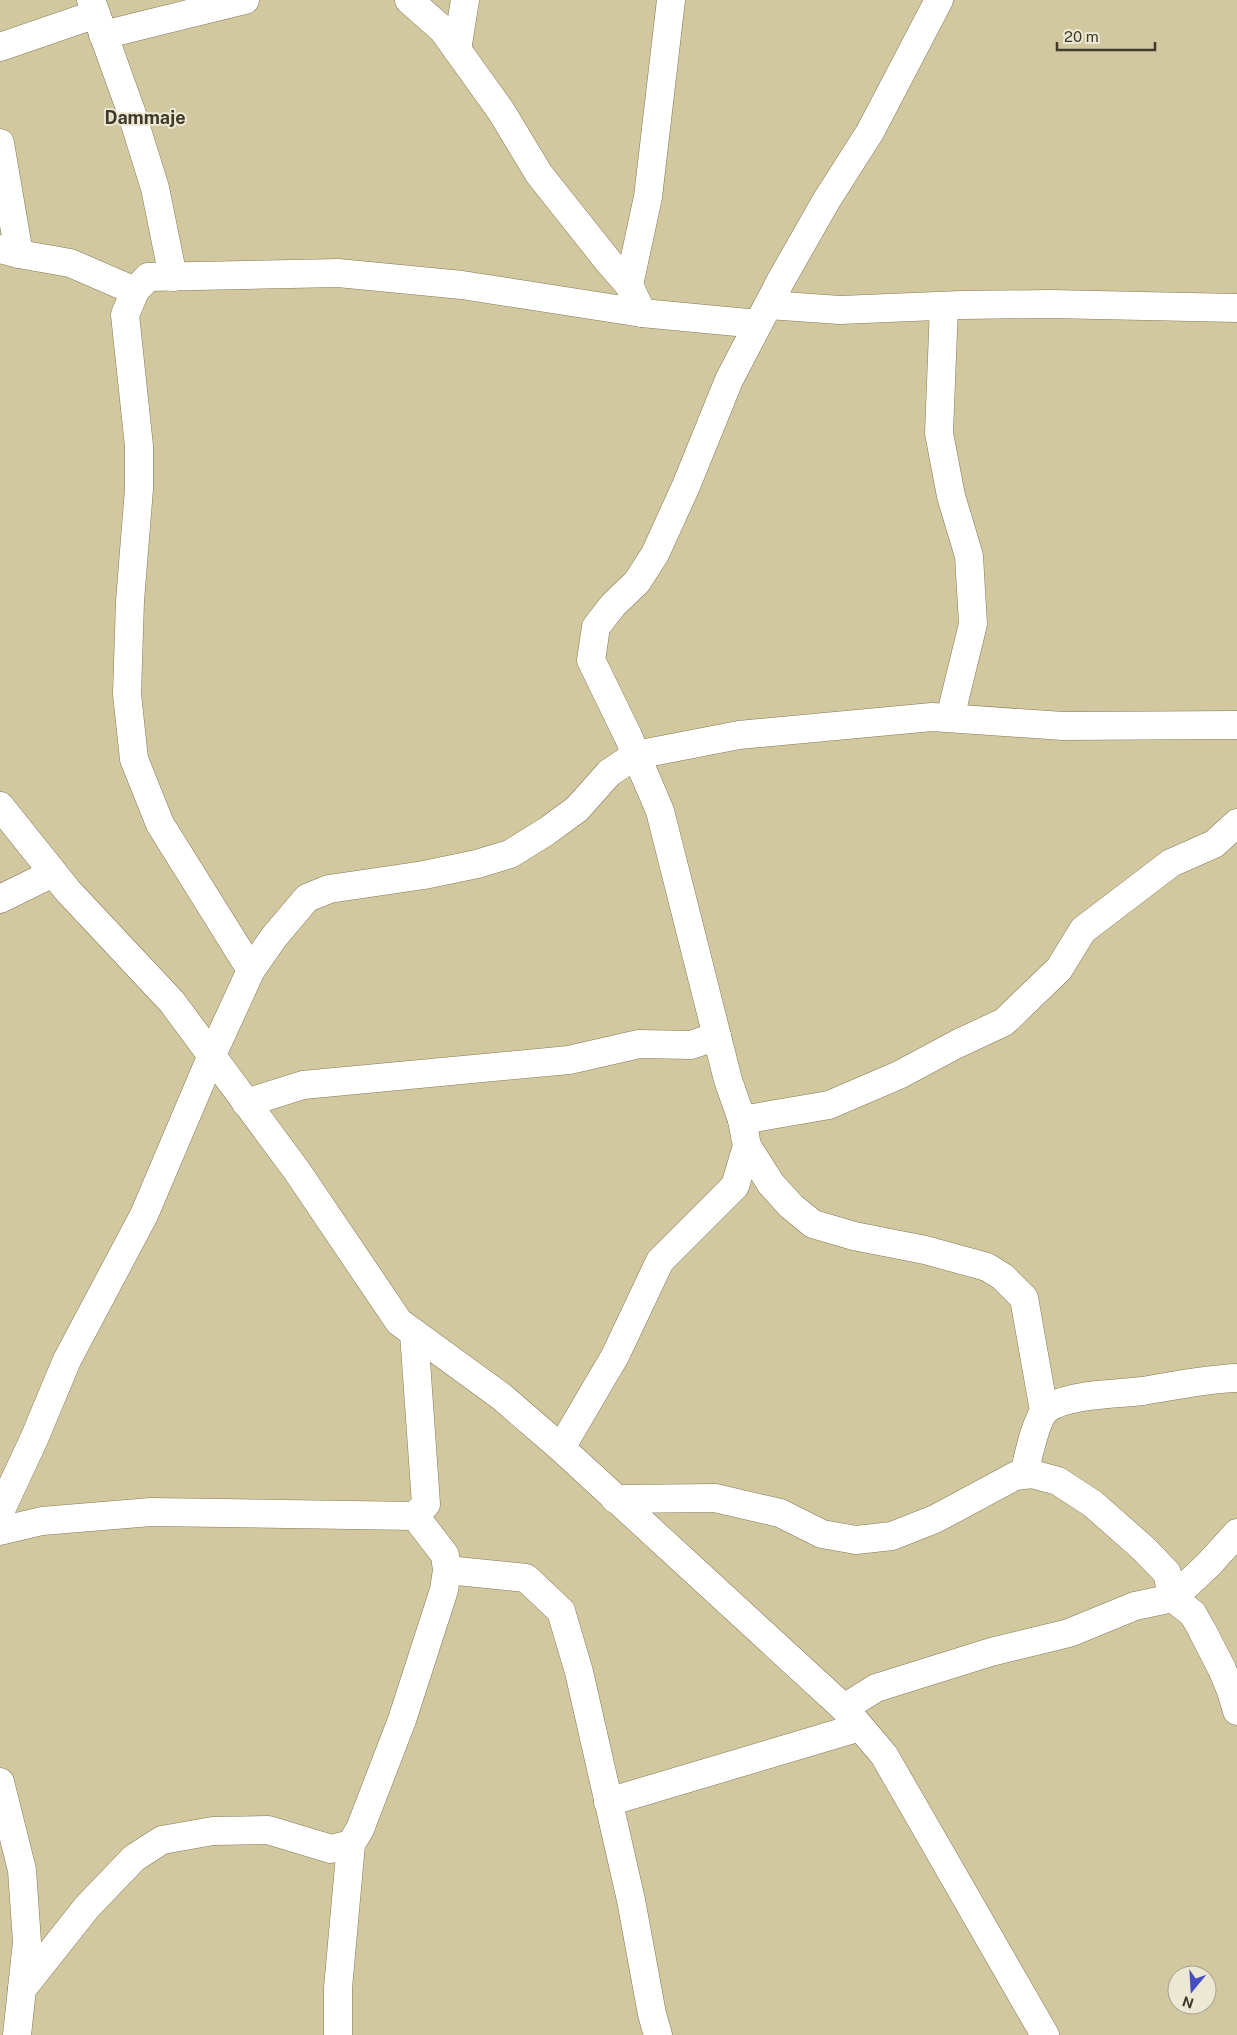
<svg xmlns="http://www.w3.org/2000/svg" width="1237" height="2035" viewBox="0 0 1237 2035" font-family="'Public Sans',sans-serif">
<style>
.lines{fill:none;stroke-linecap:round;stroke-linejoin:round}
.minor-casing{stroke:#837955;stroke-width:29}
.minor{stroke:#fff;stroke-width:28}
.labels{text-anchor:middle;stroke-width:4;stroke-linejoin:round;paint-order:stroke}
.quarter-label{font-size:18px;font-weight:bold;fill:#3f3a2a;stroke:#ede8d4}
</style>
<rect width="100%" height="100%" fill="#d2c8a0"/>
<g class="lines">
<g class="minor-casing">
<g id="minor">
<path d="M91 0 131 111 155 188 173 277"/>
<path d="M409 0 443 30 501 111 539 174 608 261 629 285 642 313"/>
<path d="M103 35 245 0"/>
<path d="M0 47 96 14"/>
<path d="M457 50 465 0"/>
<path d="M0 143 19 254"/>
<path d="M0 249 19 254 70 263 135 291"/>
<path d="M629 285 648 197 671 0"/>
<path d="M768 305 840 310 961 305 1050 304 1237 308"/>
<path d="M944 306 939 433 951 496 969 556 973 624 950 718"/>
<path d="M0 806 68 891 172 1002 297 1171 399 1322 502 1397 561 1448 844 1708 884 1755 1045 2035"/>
<path d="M0 899 53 873"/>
<path d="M251 970 160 824 134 759 127 694 130 601 139 489V446L125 315 135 291 148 277 338 273 462 285 642 313 758 324"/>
<path d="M246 1103 303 1085 569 1060 639 1044 691 1045 717 1036"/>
<path d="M742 1120 829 1105 899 1075 957 1044 1004 1022 1059 969 1083 930 1171 863 1214 844 1237 823"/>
<path d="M747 1146 771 1184 791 1206 813 1224 854 1236 925 1250 987 1267 1003 1277 1024 1298 1044 1411"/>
<path d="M561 1448 615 1356 660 1261 735 1186 747 1146 742 1120 728 1080 660 811 628 736 591 660 596 627 613 605 637 582 655 554 686 486 729 380 780 282 826 201 870 132 939 0"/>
<path d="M1024 1474C1028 1459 1035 1420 1046 1410 1064 1394 1118 1394 1143 1391 1174 1386 1205 1379 1237 1378"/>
<path d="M615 1499 715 1498 780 1513 822 1534 856 1540 892 1536 935 1519 1015 1476 1032 1474 1058 1481 1093 1504 1144 1549 1167 1573 1173 1598 1209 1564 1237 1533"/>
<path d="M0 1512 34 1439 67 1360 144 1215 212 1055 251 970 274 937 307 898 329 889 424 875 477 864 510 854 547 831 577 809 609 773 636 755 739 735 932 717 1063 726 1237 725"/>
<path d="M0 1531 42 1521 151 1512 415 1516 426 1504 414 1333"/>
<path d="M447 1570 526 1578 561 1611 579 1672 631 1900 652 2014 658 2035"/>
<path d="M844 1708 876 1688 991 1652 1069 1633 1135 1606 1173 1598 1193 1614 1202 1630 1222 1669 1231 1691 1237 1711"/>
<path d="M0 1782 22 1870 27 1942 17 2035"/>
<path d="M608 1802 860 1727"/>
<path d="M22 1989 87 1907 134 1858 162 1840 213 1831 268 1830 331 1849 351 1844 360 1829 402 1720 444 1590 447 1570 445 1555 415 1516"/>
<path d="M338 2035V1988L351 1844"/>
</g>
</g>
<use href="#minor" class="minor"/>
</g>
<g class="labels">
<g class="quarter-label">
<text x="145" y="124">Dammaje</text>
</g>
</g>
<g transform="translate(1192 1990) rotate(198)"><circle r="24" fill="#ede8d4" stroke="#a7a290"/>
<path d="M0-4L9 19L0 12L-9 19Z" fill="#454dc2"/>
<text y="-8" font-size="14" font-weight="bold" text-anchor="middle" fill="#3f3a2a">N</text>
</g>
<path d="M1057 42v8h98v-8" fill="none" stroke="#3f3a2a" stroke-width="2.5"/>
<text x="1064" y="42" font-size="15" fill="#3f3a2a" stroke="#ede8d4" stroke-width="4" paint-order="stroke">20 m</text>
</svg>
